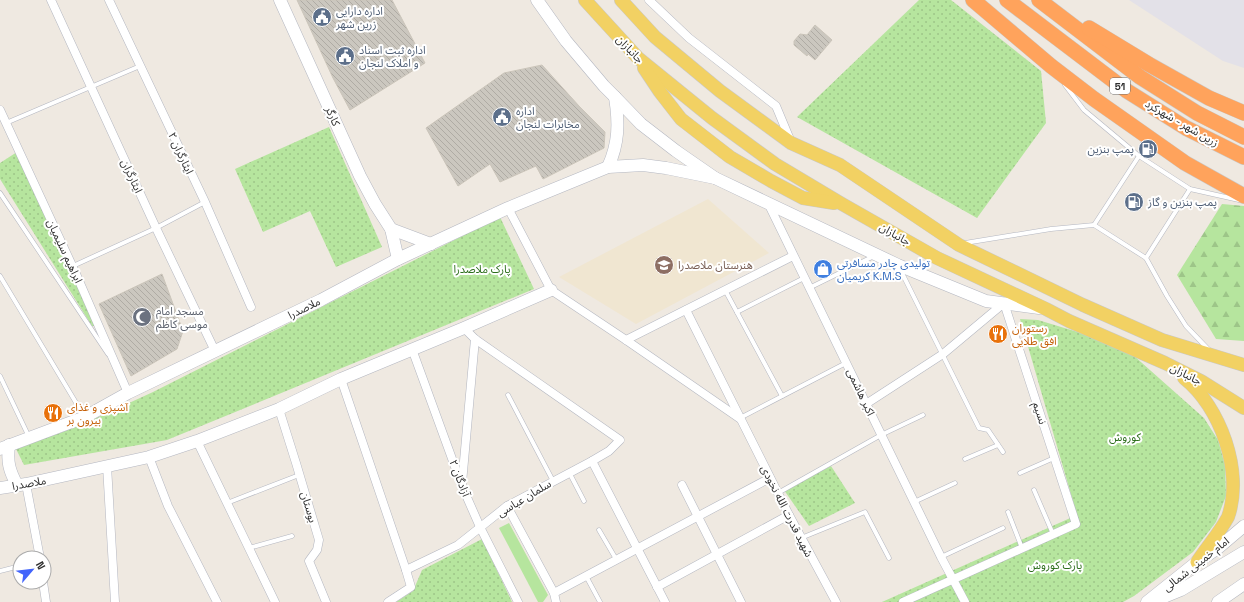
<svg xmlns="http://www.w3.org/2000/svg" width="1244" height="602" viewBox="0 0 1244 602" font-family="'Space Grotesk','Noto Sans Arabic',sans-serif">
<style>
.industrial{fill:#e3e1e8}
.education{fill:#f0e6d1}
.grass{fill:#b6e59e}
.forest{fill:url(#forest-firs)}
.park{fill:url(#park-dots)}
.building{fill:url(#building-back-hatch);stroke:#cbc5ba}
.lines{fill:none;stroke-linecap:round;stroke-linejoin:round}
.lane-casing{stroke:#b4b7c1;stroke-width:5}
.street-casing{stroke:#b4b7c1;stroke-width:9}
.secondary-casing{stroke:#b4b7c1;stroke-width:13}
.primary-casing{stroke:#c9c9c9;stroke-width:14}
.highway-casing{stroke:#c9c9c9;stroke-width:16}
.lane{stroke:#fff;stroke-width:4}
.street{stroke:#fff;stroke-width:8}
.secondary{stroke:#fff;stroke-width:12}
.primary{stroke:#f2d163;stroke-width:13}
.highway{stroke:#ffa35c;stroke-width:15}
.labels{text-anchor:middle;stroke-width:4;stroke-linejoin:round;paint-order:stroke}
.shield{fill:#fff;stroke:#6d6d6d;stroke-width:1}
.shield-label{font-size:10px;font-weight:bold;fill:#2e2e2e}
.service-label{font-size:11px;fill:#4e5e75;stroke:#fff;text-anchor:start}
.street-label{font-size:11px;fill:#2e2e2e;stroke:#fff}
.shop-label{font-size:11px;fill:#366cbe;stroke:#fff;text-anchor:start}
.education-label{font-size:11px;fill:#785e54;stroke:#fff;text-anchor:start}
.park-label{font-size:11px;fill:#2c6e1b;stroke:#fff}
.worship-label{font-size:11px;fill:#5b616d;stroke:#fff;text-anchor:start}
.food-label{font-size:11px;fill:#c56008;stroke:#fff;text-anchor:start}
</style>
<defs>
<pattern id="forest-firs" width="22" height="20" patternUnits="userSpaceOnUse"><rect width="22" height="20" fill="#b6e59e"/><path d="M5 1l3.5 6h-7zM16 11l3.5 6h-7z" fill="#9dc588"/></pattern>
<pattern id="park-dots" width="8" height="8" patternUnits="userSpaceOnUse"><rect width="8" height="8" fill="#b6e59e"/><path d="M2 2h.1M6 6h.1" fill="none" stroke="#9dc588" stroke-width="1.8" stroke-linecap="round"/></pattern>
<pattern id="building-back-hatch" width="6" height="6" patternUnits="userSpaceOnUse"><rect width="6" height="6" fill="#cbc7bf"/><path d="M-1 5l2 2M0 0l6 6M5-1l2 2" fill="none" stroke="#afaba4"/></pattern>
</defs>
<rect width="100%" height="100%" fill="#efe9e1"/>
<path class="industrial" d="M1129 0H1244V68L1223 61Z"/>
<path class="education" d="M708 199 769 253 636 324 559 277Z"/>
<path class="grass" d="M509 523 548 595 543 602H538L499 528Z"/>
<path class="forest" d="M1222 204 1244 206V341L1216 339 1177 275Z"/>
<g class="park">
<path d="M919 0H951L1041 71 1046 123 977 218 797 117Z"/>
<path d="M329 127 382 247 336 267 310 211 263 232 235 169Z"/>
<path d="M17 152 96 326H92L0 179V163Z"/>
<path d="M500 217 534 289 167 440 24 465 16 449 81 425 153 392Z"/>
<path d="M1020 319 1038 320 1091 336 1133 355 1204 418 1218 440 1225 465 1226 496 1216 522 1193 552 1134 596 1123 602H882L1077 515Z"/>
<path d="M831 466 855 503 809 526 784 490Z"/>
<path d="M482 539 512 602H396L413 591 422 570Z"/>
</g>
<g class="building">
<path d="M297 0H392L425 63 350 110 333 78Z"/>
<path d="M815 25 832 40 815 60 808 54 807 56 794 45V41L800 34 807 35Z"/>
<path d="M542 65 579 106 605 132 604 148 543 179 536 166 500 182 490 164 458 186 426 128 504 73Z"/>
<path d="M162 274 183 331 177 349 131 376 99 304Z"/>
</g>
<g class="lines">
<g class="lane-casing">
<g id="lane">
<path d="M1065 85 1084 110 1139 156 1190 189 1239 200"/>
<path d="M6 123 140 66"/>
<path d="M0 193 108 354"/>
<path d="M1094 225 1139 156"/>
<path d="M965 243 1051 229 1094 225 1146 258 1167 296 1186 326 1209 350"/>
<path d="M1146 258 1190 189"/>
<path d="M73 266 156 228 205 202"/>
<path d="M900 269 979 428 988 430 1003 452"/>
<path d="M0 276 84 416"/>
<path d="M809 288 874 256"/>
<path d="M725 290 782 396"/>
<path d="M737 312 804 278"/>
<path d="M0 376 29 437"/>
<path d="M508 395 553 481"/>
<path d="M740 418 846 363"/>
<path d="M965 459 998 445"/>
<path d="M1020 473 1054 458"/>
<path d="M570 474 584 501"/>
<path d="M1034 490 1053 534"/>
<path d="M778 493 881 435 923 415"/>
<path d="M914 502 955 483"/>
<path d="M227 503 299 475"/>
<path d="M1008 512 1022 548"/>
<path d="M599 530 616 559"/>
<path d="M801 538 865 512 889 558"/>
<path d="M249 548 292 536"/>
<path d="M941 557 1003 528"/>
<path d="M0 571 20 566"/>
<path d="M586 576 600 602"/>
</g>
</g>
<g class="street-casing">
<g id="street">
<path d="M51 0 156 228 215 351"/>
<path d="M109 0 205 202 251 307"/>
<path d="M649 0 689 38 776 106 791 142"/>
<path d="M0 110 76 274 128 393"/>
<path d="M768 203 941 557 965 602"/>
<path d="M508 208 551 290 626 340 739 418"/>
<path d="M686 310 789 515 836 602"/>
<path d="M626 340 793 256"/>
<path d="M412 349 462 486 480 527 518 602"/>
<path d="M341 379 406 570 411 587 388 602"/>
<path d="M866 404 943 354 1004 303 1076 524 903 602"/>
<path d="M279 409 296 463 319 540 317 550 309 561 326 602"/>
<path d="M197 441 275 602"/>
<path d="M149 457 168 506 217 602"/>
<path d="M592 461 665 602"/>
<path d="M107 466 115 602"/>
<path d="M462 483 475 339"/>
<path d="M26 484 40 558"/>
<path d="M682 485 741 602"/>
<path d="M507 506 554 593 556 602"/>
<path d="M406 570 458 545 507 506 592 461 609 451 620 440 475 339 464 328"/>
<path d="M43 582 46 602"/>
<path d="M657 587 789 515"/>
<path d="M554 593 770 478"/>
</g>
</g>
<g class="secondary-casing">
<g id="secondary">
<path d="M280 0 360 176 375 204 391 229 398 259"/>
<path d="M537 0 566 41 604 86 615 97 641 124 676 151 715 178 898 265 986 301 1039 308"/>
<path d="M608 167C619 143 619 123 615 97"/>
<path d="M391 229 431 244"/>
<path d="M9 445C7 462 9 470 17 485"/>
<path d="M0 449 85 417 128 393 321 300 398 259 508 208 608 167 643 165 666 168 715 178"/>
<path d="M0 488 26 484 149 457 197 441 279 409 341 379 464 328 551 290"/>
<path d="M1154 601 1181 590 1244 552"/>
<path d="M1147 602 1197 562 1218 548 1244 526"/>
<path d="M1218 602 1244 584"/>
</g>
</g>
<g class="primary-casing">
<g id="primary">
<path d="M585 0 638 58 712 118 775 164 842 204 937 258 1046 309 1069 321 1165 363 1201 381 1244 408"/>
<path d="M621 0 655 37 720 91 791 143 840 165 959 245 1083 305 1162 340 1244 365"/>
<path d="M644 68 660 92 681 119 730 157 771 181 803 198 834 203"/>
<path d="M1184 378C1220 406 1244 472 1228 517 1220 532 1207 547 1197 562"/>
</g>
</g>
<g class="highway-casing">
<g id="highway">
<path d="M973 0 1051 66 1094 99 1185 163 1244 196"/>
<path d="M1007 0 1127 91 1186 128 1244 157"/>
<path d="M1039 0 1140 77 1197 113 1244 137"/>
<path d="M1089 28 1150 65 1209 98 1244 113"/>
</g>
</g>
<use href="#lane" class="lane"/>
<use href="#street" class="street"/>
<use href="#secondary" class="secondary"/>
<use href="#primary" class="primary"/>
<use href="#highway" class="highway"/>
</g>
<defs>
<g id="civic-disc" transform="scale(1)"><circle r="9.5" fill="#5c6f8a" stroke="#fff"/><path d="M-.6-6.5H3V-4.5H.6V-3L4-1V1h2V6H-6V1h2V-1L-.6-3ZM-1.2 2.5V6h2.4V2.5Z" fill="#fff"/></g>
<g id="fuel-disc" transform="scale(1)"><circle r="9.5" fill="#5c6f8a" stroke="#fff"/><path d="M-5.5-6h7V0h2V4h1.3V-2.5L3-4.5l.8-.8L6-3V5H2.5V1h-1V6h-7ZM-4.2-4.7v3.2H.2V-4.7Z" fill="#fff"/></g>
<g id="school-disc" transform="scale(1)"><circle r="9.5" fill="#8d6e63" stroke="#fff"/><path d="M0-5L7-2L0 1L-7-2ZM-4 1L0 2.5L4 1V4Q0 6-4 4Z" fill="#fff"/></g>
<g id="shop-disc" transform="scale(1)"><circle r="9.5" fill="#3f7fe0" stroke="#fff"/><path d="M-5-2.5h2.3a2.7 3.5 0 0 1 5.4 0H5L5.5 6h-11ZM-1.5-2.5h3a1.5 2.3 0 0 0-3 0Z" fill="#fff"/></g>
<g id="mosque-disc" transform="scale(1)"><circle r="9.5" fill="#6b7280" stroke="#fff"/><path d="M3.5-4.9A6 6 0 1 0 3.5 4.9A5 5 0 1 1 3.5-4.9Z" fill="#fff"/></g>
<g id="restaurant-disc" transform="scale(1)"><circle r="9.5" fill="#e8710a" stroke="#fff"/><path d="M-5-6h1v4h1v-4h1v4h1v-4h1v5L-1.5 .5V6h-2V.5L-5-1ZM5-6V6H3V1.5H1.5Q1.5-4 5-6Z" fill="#fff"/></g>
</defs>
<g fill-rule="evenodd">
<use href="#civic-disc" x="322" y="17"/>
<use href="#civic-disc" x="345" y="56"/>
<use href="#civic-disc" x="502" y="117"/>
<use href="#fuel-disc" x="1148" y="149"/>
<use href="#fuel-disc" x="1134" y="202"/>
<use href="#school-disc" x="664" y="265"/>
<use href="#shop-disc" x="823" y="269"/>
<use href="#mosque-disc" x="142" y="317"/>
<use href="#restaurant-disc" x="998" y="334"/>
<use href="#restaurant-disc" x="53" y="413"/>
</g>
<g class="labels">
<rect class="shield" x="1110" y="78" width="20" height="16" rx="3"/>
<g class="shield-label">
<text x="1120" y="90">51</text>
</g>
<g class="service-label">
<text x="336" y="15">اداره دارایی<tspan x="336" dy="13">زرین شهر</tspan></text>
<text x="359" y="54">اداره ثبت اسناد<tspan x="359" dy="13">و املاک لنجان</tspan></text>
<text x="516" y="115">اداره<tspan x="516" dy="13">مخابرات لنجان</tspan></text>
<text x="1134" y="153" text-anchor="end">پمپ بنزین</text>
<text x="1148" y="206">پمپ بنزین و گاز</text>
</g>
<g class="street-label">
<text transform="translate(630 49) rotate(46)" y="4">جانبازان</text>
<text transform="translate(333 116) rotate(66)" y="4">کارگر</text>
<text transform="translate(1182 123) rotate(30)" y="4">زرین شهر - شهرکرد</text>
<text transform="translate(181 153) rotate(65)" y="4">ایثارگران ۲</text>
<text transform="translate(132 176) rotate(65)" y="4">ایثارگران</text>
<text transform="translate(895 234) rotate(30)" y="4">جانبازان</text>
<text transform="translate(65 251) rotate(65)" y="4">ابراهیم سلیمیان</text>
<text transform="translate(304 308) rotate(-26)" y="4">ملاصدرا</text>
<text transform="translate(1186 374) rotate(27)" y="4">جانبازان</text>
<text transform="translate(861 392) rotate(65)" y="4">اکبر هاشمی</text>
<text transform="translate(1040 413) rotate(72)" y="4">نسیم</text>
<text transform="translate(460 478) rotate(69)" y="4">آزادگان ۲</text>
<text transform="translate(29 483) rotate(-10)" y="4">ملاصدرا</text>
<text transform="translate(524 498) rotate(-31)" y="4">سلمان عباسی</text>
<text transform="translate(309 507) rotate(74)" y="4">بوستان</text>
<text transform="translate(787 511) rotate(63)" y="4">شهید قدرت الله نخودی</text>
<text transform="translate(1196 564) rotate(-38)" y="4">امام خمینی شمالی</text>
</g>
<g class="shop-label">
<text x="837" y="267">تولیدی چادر مسافرتی<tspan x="837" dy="13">کریمیان K.M.S</tspan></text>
</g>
<g class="education-label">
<text x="678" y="269">هنرستان ملاصدرا</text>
</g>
<g class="park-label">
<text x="482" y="273">پارک ملاصدرا</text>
<text x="1125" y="441">کوروش</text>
<text x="1055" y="569">پارک کوروش</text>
</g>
<g class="worship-label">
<text x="156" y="315">مسجد امام<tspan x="156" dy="13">موسی کاظم</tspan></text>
</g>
<g class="food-label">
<text x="1012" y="332">رستوران<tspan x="1012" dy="13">افق طلایی</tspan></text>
<text x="67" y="411">آشپزی و غذای<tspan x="67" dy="13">بیرون بر</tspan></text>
</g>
</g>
<g transform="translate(32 570) rotate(62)"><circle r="19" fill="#ffffff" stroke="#ababab"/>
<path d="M0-3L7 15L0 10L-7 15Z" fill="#4264fb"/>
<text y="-6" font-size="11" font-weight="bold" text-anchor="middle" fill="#2e2e2e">N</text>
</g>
</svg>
